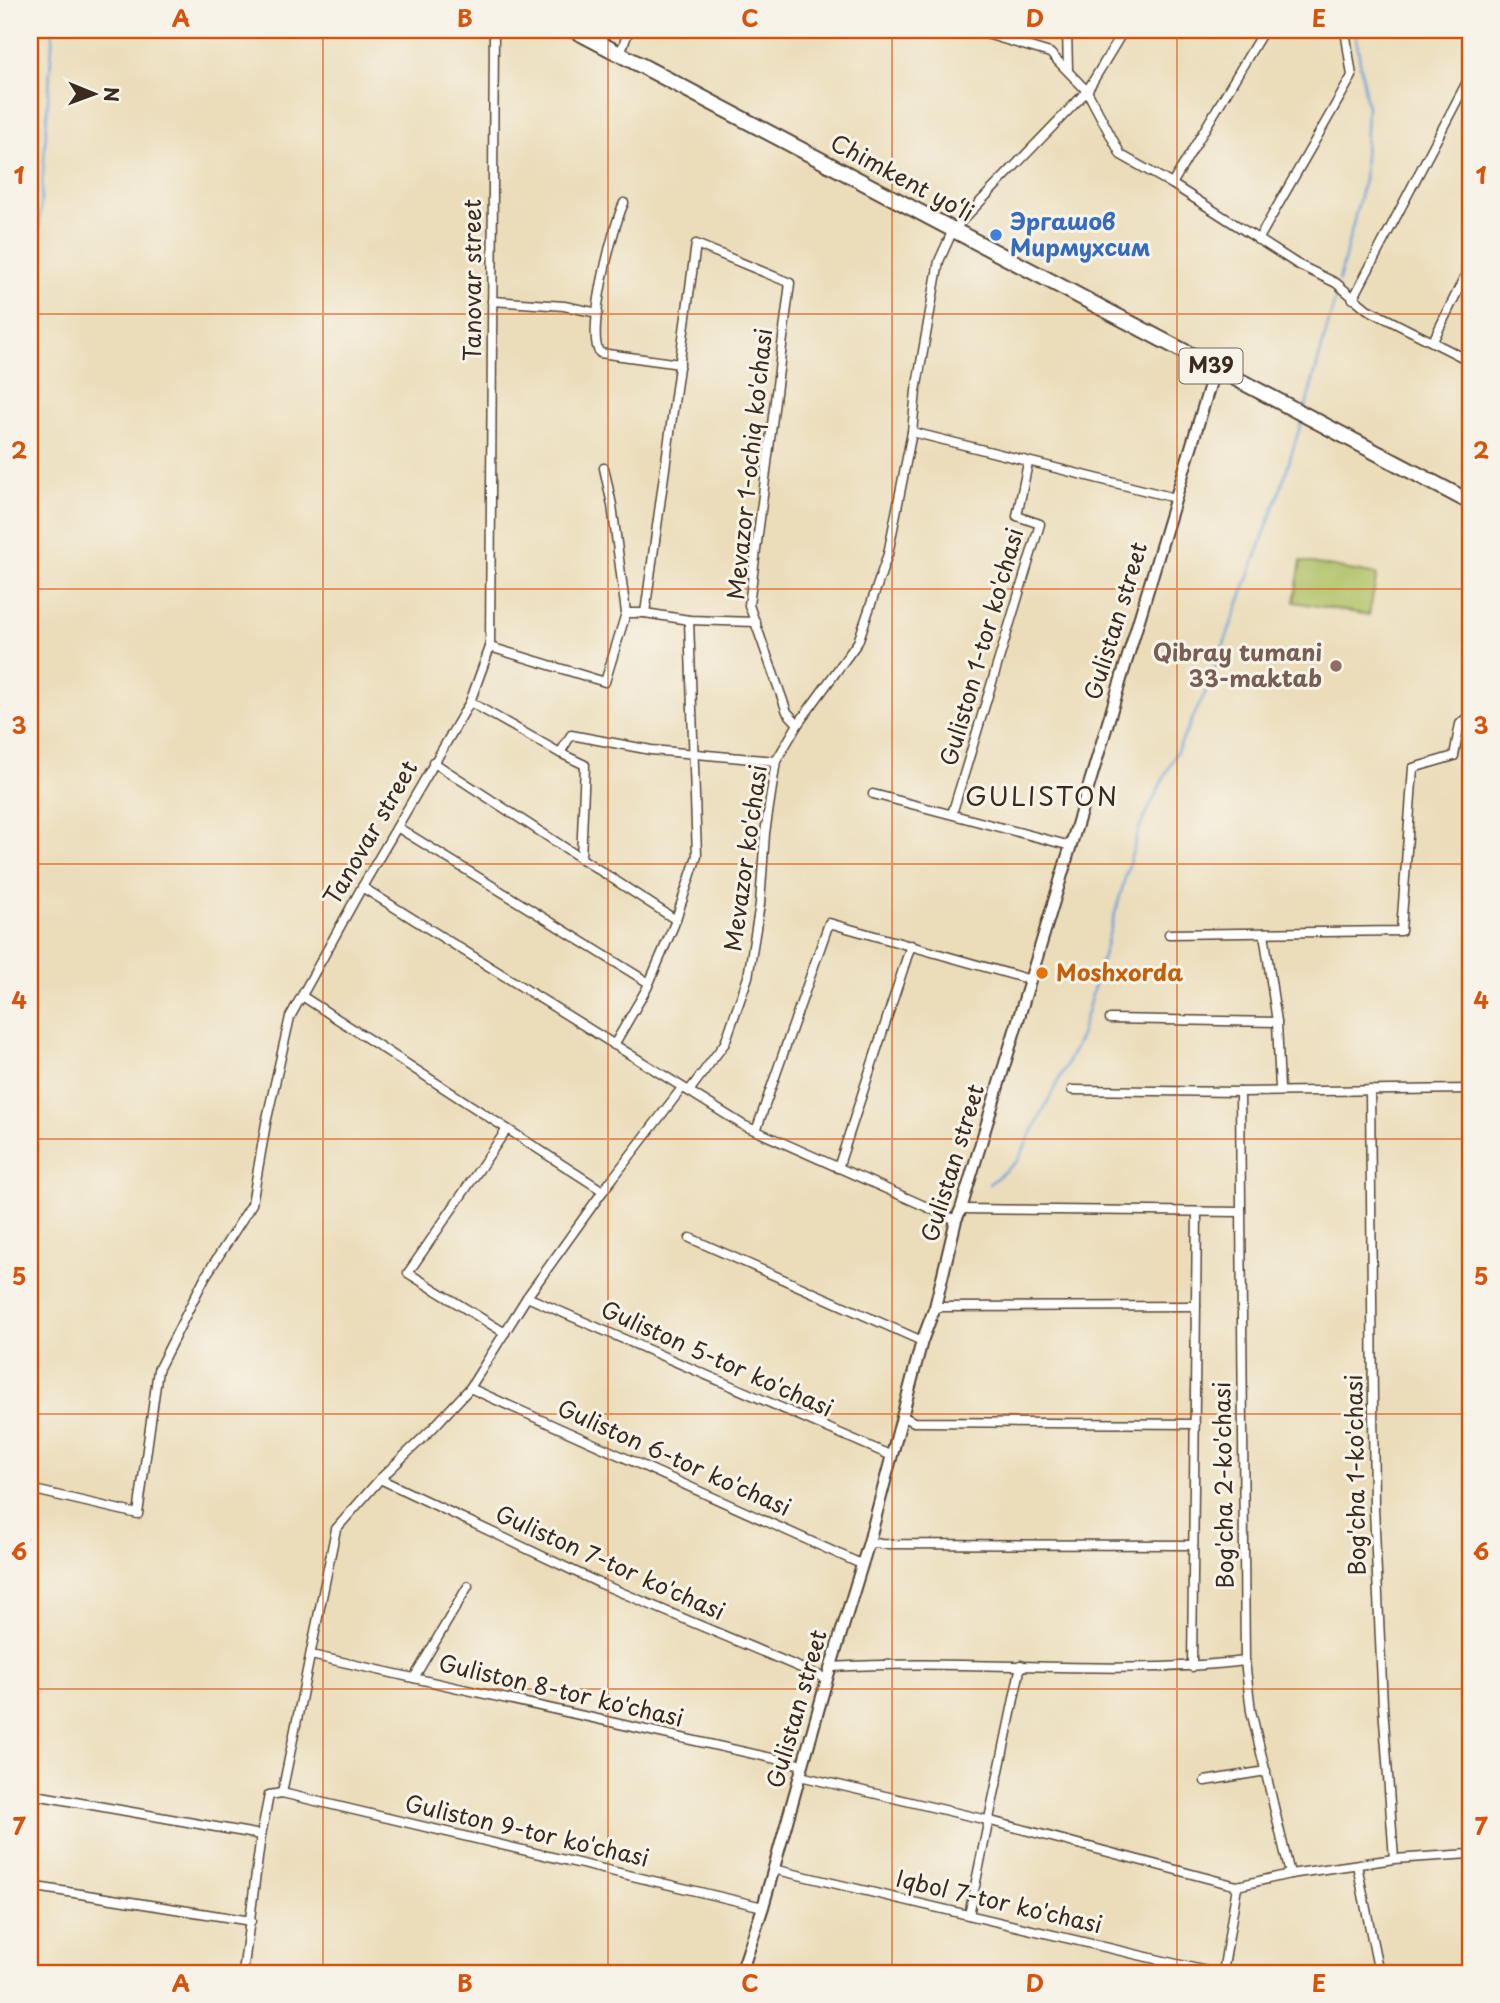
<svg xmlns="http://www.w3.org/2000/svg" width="1500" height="2003" viewBox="0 0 1500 2003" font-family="'Playpen Sans',sans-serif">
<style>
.pitch{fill:#aec064;stroke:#747541;stroke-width:2}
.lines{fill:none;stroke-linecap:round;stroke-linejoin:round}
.stream{stroke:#669ed4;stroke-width:2.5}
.street-casing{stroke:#554535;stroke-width:11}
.secondary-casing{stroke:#554535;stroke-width:14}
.highway-casing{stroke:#554535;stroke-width:18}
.street{stroke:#fff;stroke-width:8}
.secondary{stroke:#fff;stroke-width:10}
.highway{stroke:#fff;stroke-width:14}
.grid{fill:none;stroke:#d7540e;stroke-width:2;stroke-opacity:0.55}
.shop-dot{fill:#3f7fe0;stroke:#f7f3e8;stroke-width:2.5}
.education-dot{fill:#8d6e63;stroke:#f7f3e8;stroke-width:2.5}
.food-dot{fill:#e8710a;stroke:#f7f3e8;stroke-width:2.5}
.labels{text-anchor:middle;stroke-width:6;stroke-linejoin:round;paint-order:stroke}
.shield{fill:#f7f3e8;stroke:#73665b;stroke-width:2}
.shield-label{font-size:21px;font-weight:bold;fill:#3b2a1e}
.street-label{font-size:23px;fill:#3b2a1e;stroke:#f7f3e8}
.shop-label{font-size:23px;font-weight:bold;fill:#366cbe;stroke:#f7f3e8;text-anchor:start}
.education-label{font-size:23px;font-weight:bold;fill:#785e54;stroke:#f7f3e8;text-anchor:end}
.food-label{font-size:23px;font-weight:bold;fill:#c56008;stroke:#f7f3e8;text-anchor:start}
.quarter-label{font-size:26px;letter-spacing:2px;fill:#3b2a1e;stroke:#f7f3e8}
.neatline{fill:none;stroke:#d7540e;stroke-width:2.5}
.grid-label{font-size:23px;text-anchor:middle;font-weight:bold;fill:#d7540e}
</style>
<rect width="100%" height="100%" fill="#f7f3e8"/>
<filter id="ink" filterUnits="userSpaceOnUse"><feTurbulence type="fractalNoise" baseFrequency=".0143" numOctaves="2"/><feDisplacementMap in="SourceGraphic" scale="14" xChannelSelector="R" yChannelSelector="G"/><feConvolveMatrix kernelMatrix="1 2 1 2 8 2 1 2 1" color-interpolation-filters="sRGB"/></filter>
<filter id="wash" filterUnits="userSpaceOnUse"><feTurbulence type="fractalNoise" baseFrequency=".00686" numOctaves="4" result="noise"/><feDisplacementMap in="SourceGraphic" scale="28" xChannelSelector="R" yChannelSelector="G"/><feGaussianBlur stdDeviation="1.57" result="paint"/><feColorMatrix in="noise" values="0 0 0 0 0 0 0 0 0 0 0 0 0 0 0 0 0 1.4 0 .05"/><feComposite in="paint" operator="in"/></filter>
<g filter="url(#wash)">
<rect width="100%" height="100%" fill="#ebddba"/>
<path class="pitch" d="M1301 561 1377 575 1369 615 1294 602Z"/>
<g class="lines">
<g class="stream">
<path d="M1339 281 1364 180 1367 106 1355 30"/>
<path d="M30 341 32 331 53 30"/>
<path d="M1305 410 1338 288"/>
<path d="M989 1184 1018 1160 1079 1040 1139 829 1209 685 1281 488 1302 420"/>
</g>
</g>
</g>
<g filter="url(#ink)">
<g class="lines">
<g class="street-casing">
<g id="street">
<path d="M973 30 1050 53 1087 91 1121 155 1172 184 1297 264 1336 283 1367 309 1470 361"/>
<path d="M1067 30 1068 70"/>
<path d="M620 54 629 30"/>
<path d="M1172 184 1264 30"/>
<path d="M624 203C613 225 585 337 600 353L680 364"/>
<path d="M1258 240 1352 76 1345 30"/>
<path d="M1353 299 1470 76"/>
<path d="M492 301 564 306 598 313"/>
<path d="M1433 341 1470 266"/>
<path d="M912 432 1175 498"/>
<path d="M626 613H645L689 620 756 622"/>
<path d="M645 613 696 244 790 283 749 605 787 712 798 724"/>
<path d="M490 647 605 682 626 613 612 505 604 468"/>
<path d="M470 702 560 753 585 765 581 859"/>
<path d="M560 753 571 735 651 750 776 761"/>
<path d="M433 762 676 920"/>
<path d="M873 794 1071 846"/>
<path d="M952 814 1040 524 1017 516 1028 463"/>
<path d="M397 827 649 983"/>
<path d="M362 887 743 1125 956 1220"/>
<path d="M1264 933 1277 1022 1280 1089"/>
<path d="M1169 934 1401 931 1413 768 1454 756 1460 724 1464 720 1470 719"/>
<path d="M302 996 603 1191"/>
<path d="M1110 1019 1277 1022"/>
<path d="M614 1045 647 988 674 925 697 856 689 620"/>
<path d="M1072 1090 1240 1092 1470 1089"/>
<path d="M1370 1090 1374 1508 1383 1706 1394 1859"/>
<path d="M689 1091 725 1043 748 977 760 904 765 833 776 761 798 724 858 642 888 554 912 432 916 391 939 261 953 230 1087 91 1124 30"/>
<path d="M1240 1092 1245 1661 1251 1711 1290 1874"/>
<path d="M756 1131 829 923 1031 980"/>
<path d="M838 1168 911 945"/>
<path d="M961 1209 1241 1212"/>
<path d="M690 1238 922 1341"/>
<path d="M527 1297 892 1456"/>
<path d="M935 1307 1196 1306"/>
<path d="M505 1333 408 1273 507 1129"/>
<path d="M470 1388 861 1564"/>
<path d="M902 1416 914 1422 1195 1424"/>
<path d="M380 1479 599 1583 827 1679"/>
<path d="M30 1489 138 1514 158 1370 205 1277 252 1204 266 1123 290 1017 362 887 470 702 490 647 494 30"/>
<path d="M869 1542 881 1544 1193 1545"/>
<path d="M311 1655 803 1765"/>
<path d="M831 1667C968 1658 1110 1677 1245 1661"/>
<path d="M1192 1667 1197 1212"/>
<path d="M414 1678 468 1586"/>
<path d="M800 1776 987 1820 1237 1886 1290 1874 1394 1859 1470 1854"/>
<path d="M1205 1781 1266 1771"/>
<path d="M282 1793 336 1529 380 1479 432 1429 470 1388 527 1297 603 1191 682 1088"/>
<path d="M30 1794 261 1835"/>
<path d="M1357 1865 1379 1973"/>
<path d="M773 1869 1215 1973"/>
<path d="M30 1886 251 1921"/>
<path d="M969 1915 1021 1665"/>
<path d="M243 1973 261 1835 269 1795 282 1793 763 1907"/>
<path d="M1223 1973 1237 1886"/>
</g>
</g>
<g class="secondary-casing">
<path id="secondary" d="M741 1973 763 1907 827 1679 869 1542 922 1341 935 1307 956 1220 961 1209 1215 368"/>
</g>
<g class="highway-casing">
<path id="highway" d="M574 30 1470 502"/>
</g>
<use href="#street" class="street"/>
<use href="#secondary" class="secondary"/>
<use href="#highway" class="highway"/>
</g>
</g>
<path class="grid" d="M323 30V1973M608 30V1973M892 30V1973M1177 30V1973M30 314H1470M30 589H1470M30 864H1470M30 1139H1470M30 1414H1470M30 1689H1470"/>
<circle class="shop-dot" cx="996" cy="235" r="7"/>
<circle class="education-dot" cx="1336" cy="666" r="7"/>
<circle class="food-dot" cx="1042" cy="973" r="7"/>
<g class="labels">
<rect class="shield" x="1179.5" y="348.5" width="63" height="35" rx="5"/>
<g class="shield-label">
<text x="1211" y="373">M39</text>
</g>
<g class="street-label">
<text transform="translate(902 178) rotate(28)" y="8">Chimkent yo‘li</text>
<text transform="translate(473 280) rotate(-90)" y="8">Tanovar street</text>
<text transform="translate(750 464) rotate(-84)" y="8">Mevazor 1-ochiq ko'chasi</text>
<text transform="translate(1116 621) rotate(-73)" y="8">Gulistan street</text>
<text transform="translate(982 647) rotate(-74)" y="8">Guliston 1-tor ko'chasi</text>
<text transform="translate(371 833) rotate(-60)" y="8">Tanovar street</text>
<text transform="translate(746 858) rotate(-82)" y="8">Mevazor ko'chasi</text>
<text transform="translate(953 1163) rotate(-73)" y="8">Gulistan street</text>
<text transform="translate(717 1359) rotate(24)" y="8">Guliston 5-tor ko'chasi</text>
<text transform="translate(674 1458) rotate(24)" y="8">Guliston 6-tor ko'chasi</text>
<text transform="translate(1356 1475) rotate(-91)" y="8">Bog'cha 1-ko'chasi</text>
<text transform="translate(1224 1485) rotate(-91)" y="8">Bog'cha 2-ko'chasi</text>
<text transform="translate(610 1563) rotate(24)" y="8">Guliston 7-tor ko'chasi</text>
<text transform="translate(561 1691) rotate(13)" y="8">Guliston 8-tor ko'chasi</text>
<text transform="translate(797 1709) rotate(-74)" y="8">Gulistan street</text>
<text transform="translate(527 1831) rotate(13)" y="8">Guliston 9-tor ko'chasi</text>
<text transform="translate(999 1902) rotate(13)" y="8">Iqbol 7-tor ko'chasi</text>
</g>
<g class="shop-label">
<text x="1010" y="230">Эргашов<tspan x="1010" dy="26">Мирмухсим</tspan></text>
</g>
<g class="education-label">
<text x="1322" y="661">Qibray tumani<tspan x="1322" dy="26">33-maktab</tspan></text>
</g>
<g class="food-label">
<text x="1056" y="981">Moshxorda</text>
</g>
<g class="quarter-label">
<text x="1042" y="806">GULISTON</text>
</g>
</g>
<rect width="1500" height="2003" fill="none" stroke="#f7f3e8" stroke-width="77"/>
<g transform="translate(94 94) rotate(91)" stroke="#f7f3e8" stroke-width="5" paint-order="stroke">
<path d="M0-5L12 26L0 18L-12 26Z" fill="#3b2a1e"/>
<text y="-10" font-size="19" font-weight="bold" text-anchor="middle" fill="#3b2a1e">N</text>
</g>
<rect x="38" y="38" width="1424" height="1927" class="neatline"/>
<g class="grid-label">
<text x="181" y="27">A</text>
<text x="465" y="27">B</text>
<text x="750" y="27">C</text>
<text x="1035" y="27">D</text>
<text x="1319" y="27">E</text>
<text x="19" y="184">1</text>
<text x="1481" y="184">1</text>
<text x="19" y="459">2</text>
<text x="1481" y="459">2</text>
<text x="19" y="734">3</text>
<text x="1481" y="734">3</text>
<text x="19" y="1009">4</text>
<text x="1481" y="1009">4</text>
<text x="19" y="1285">5</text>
<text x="1481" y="1285">5</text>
<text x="19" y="1560">6</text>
<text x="1481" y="1560">6</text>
<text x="19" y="1835">7</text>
<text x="1481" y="1835">7</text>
<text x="181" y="1992">A</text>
<text x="465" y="1992">B</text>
<text x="750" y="1992">C</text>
<text x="1035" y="1992">D</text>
<text x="1319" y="1992">E</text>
</g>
</svg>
